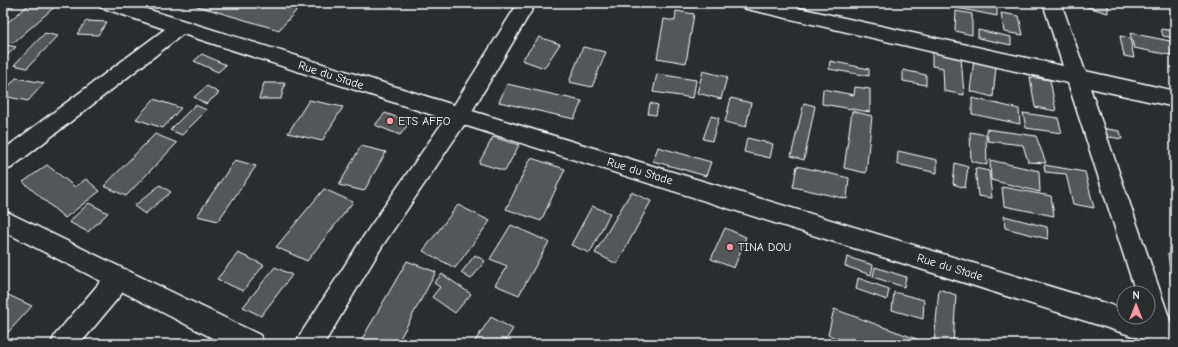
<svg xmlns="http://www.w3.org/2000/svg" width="1178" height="347" viewBox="0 0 1178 347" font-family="'Comic Neue',sans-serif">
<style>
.building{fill:#555758;stroke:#fff}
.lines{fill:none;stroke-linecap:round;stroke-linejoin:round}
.minor-casing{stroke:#fff;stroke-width:3}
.minor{fill:#2a2d2e;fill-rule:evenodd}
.poi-dot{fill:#ff9aa2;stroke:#2a2d2e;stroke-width:1.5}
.labels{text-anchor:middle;stroke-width:3;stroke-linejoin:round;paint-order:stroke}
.street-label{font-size:12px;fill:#fff;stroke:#2a2d2e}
.poi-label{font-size:12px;fill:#fff;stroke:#2a2d2e;text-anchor:start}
</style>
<rect width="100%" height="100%" fill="#2a2d2e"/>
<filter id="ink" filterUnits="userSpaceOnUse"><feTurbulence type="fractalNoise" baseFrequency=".025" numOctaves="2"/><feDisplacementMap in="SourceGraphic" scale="8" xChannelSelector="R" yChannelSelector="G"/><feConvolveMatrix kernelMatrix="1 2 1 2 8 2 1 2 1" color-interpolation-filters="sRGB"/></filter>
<g filter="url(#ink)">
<g class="building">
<path d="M3 3H17L5 13 3 12Z"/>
<path d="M31 3H59L13 43 3 40V26Z"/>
<path d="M187 3H303L279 30Z"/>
<path d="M957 3H972L997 8V16L957 8Z"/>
<path d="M1087 3H1108V13L1087 7Z"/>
<path d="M676 11 694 14 686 63 657 58 664 19 675 21Z"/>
<path d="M956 11 972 14V35L955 31Z"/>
<path d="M1001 13 1019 16 1023 35 1004 32Z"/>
<path d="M86 21 107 22 98 35 77 34Z"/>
<path d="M1161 29 1175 31V38L1163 36Z"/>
<path d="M978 30 1011 37V45L978 38Z"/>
<path d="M45 33 58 36 27 68 14 65Z"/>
<path d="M1130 33 1175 42V56L1134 48Z"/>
<path d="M1120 36 1130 38 1134 58 1124 56Z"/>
<path d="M539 37 560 44 544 68 522 60Z"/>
<path d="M3 44 16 47 3 59Z"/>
<path d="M583 47 606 52 592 87 569 82Z"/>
<path d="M932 52 961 57 964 95 944 91 943 68 932 66Z"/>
<path d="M202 54 226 65 218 72 194 61Z"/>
<path d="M974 60 996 66 993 97 970 91Z"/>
<path d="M830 61 869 69V76L829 69Z"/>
<path d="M903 70 926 75V85L903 81Z"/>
<path d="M703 71 727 77 721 99 697 93Z"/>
<path d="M657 74 696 80 693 98 653 92Z"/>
<path d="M1030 77 1050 80 1056 111 1035 107Z"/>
<path d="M16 78 44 83 28 101 3 96V93Z"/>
<path d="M264 83H285L281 99H259Z"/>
<path d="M507 84 582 101 574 119 499 102Z"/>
<path d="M207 86 219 93 206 104 194 97Z"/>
<path d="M855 87 870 89V112L822 104 823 89 854 95Z"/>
<path d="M731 98 751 103 746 127 725 122Z"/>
<path d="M972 98 1019 109 1020 124 972 114Z"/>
<path d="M154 99 181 108 163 128 136 119Z"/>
<path d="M309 100 343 107 322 141 288 133Z"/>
<path d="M650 103 658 105 656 115 648 114Z"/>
<path d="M804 103 815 106 804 160 791 156Z"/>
<path d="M195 105 207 110 182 135 170 130Z"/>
<path d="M852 111 872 116 866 173 844 168Z"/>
<path d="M385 113 410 122 400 135 375 125Z"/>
<path d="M1023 113 1058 118 1062 133 1026 128Z"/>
<path d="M711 116 719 118 712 141 703 139Z"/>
<path d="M1101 128 1120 131 1122 139 1103 136Z"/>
<path d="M986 129 1036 136 1046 163 1028 162 1023 145 988 141Z"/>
<path d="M970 132 986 135 987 165 971 161Z"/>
<path d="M155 134 177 143 126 196 104 186Z"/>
<path d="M493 137 519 145 505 171 479 163Z"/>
<path d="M747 138 773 144 770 158 744 152Z"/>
<path d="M361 146 386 152 364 191 339 185Z"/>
<path d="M658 147 711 162 706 176 653 161Z"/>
<path d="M898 151 937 160V173L897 164Z"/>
<path d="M531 158 565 169 541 221 506 209Z"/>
<path d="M235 160 256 166 218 221 197 216Z"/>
<path d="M990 160 1039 171 1040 192 991 180Z"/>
<path d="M955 163 968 167 965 188 953 184Z"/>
<path d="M47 165 75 187 86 179 100 191 65 218 23 182Z"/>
<path d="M1044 165 1085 172 1094 208 1073 204 1066 174 1045 172Z"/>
<path d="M797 166 849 178 847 199 793 187Z"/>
<path d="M975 168 989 171 992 198 978 196Z"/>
<path d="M160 185 171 192 145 214 134 206Z"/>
<path d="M1002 187 1051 196 1054 216 1004 206Z"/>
<path d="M324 189 353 202 307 261 276 247Z"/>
<path d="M631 192 651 201 617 264 595 253Z"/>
<path d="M89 203 108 213 88 232 69 222Z"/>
<path d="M458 205 490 221 455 268 423 251Z"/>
<path d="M592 206 610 213 590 253 571 245Z"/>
<path d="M1004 216 1047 227 1048 239 1005 228Z"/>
<path d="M511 225 549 242 519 295 495 285 507 266 490 259Z"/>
<path d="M725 228 746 237 734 268 711 259Z"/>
<path d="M238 253 264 265 243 291 217 279Z"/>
<path d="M1168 254 1175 256V306H1174Z"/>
<path d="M475 255 485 261 471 279 461 273Z"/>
<path d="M847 257 873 265 871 275 845 266Z"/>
<path d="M407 261 436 272 397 344H359Z"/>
<path d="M275 267 292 275 261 316 243 307Z"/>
<path d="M875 267 906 277 904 287 873 277Z"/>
<path d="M442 274 471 294 455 313 432 297 440 287 434 283Z"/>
<path d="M858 278 889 289 887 300 856 289Z"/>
<path d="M939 289 956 295 953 344H934Z"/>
<path d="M894 292 924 300 923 319 892 310Z"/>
<path d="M4 293 32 306 3 338V294Z"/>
<path d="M834 309 922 341 921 344H853L828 335Z"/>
<path d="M491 317 513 329 503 344H473Z"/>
</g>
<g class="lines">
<g class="minor-casing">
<g id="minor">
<path d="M97 3H127L454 105 518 3H536L472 111 1124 309V317H1148V293H1136L1068 83 747 9 741 7 738 3H776L1063 66 1043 3H1061L1085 71 1175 91V107L1090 88 1171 323 1175 325V344H1153L1152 342 464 125 381 248 324 344H296L300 335 365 234 445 119 183 34 11 168 3 171V150L165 29 100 7Z"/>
<path d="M3 210 260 335 264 344H224L123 292 80 344H51L55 335 101 281 3 231Z"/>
</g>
</g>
<use href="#minor" class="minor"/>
</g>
</g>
<g class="poi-dot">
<circle cx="390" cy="121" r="4"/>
<circle cx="730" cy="247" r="4"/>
</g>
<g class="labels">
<g class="street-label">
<text transform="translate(331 75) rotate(18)" y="4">Rue du Stade</text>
<text transform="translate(640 171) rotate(17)" y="4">Rue du Stade</text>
<text transform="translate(950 267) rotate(17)" y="4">Rue du Stade</text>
</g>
<g class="poi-label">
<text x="398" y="125">ETS AFFO</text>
<text x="738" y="251">TINA DOU</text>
</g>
</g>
<rect width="1178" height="347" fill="none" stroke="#2a2d2e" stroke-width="16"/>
<rect x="8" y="8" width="1162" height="331" fill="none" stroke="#fff" stroke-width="1.5" filter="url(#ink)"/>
<g transform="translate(1136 305)"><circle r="19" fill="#2a2d2e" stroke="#7f8182"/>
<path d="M0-3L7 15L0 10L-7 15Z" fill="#ff9aa2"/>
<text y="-6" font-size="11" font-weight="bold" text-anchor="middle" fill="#ffffff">N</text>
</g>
</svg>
